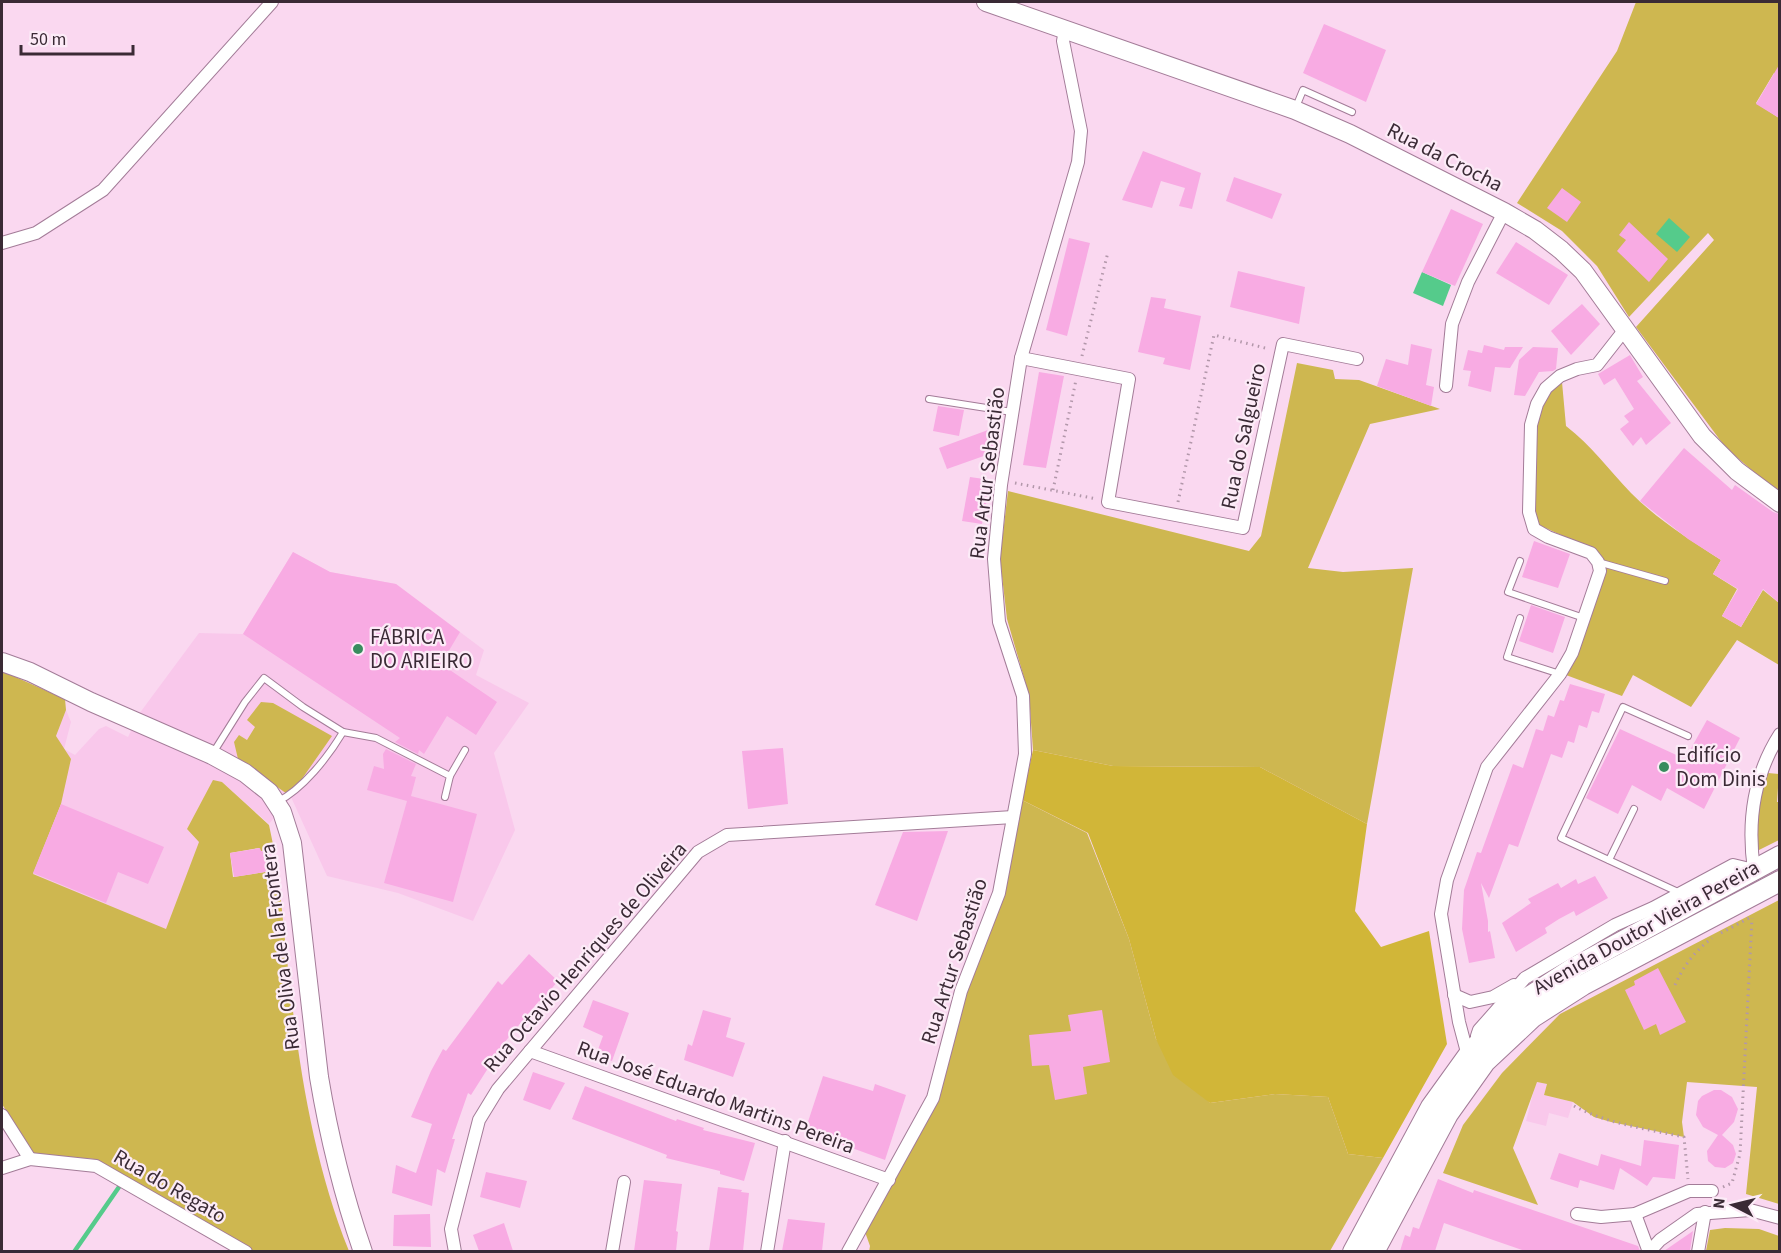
<svg xmlns="http://www.w3.org/2000/svg" width="1781" height="1253" viewBox="0 0 1781 1253" font-family="'Source Sans 3',sans-serif">
<style>
.built{fill:#f9c8eb}
.green{fill:#ceb750}
.forest{fill:#d1b638}
.water{fill:#55cb8b}
.lines{fill:none;stroke-linecap:round;stroke-linejoin:round}
.stream{stroke:#55cb8b;stroke-width:4.5}
.building{fill:#f8abe3}
.lane-casing{stroke:#a37c98;stroke-width:8}
.street-casing{stroke:#a37c98;stroke-width:14}
.secondary-casing{stroke:#a37c98;stroke-width:20}
.primary-casing{stroke:#a37c98;stroke-width:22}
.path{stroke:#b297aa;stroke-width:3;stroke-dasharray:1.5 4.5;stroke-linecap:butt}
.lane{stroke:#fff;stroke-width:6}
.street{stroke:#fff;stroke-width:12}
.secondary{stroke:#fff;stroke-width:18}
.primary{stroke:#fff;stroke-width:20}
.poi-dot{fill:#388c5e;stroke:#fcebf7;stroke-width:2}
.labels{text-anchor:middle;stroke-width:4.5;stroke-linejoin:round;paint-order:stroke}
.street-label{font-size:21px;fill:#3a2a35;stroke:#fcebf7}
.poi-label{font-size:21px;fill:#3a2a35;stroke:#fcebf7;text-anchor:start}
</style>
<rect width="100%" height="100%" fill="#fad8f0"/>
<g class="built">
<path d="M293 552 330 572 396 584 484 650 476 675 529 703 494 753 515 830 473 921 398 893 327 876 291 797 269 824 222 782 154 988 8 928 56 736 66 710 71 722 64 749 75 755 99 729 106 726 128 737 139 714 199 633 243 634Z"/>
<path d="M1536 1082 1547 1084 1544 1095 1573 1102 1568 1118 1549 1113 1546 1126 1526 1121Z"/>
</g>
<g class="green">
<path d="M1636 2H1779V78L1774 73 1756 103 1779 118V491L1761 478 1726 448 1636 327 1714 240 1708 233 1629 317 1597 266 1562 231 1517 203 1617 51Z"/>
<path d="M1297 363 1333 370 1335 379 1359 380 1440 409 1370 424 1308 568 1343 572 1413 568 1367 824 1260 767 1113 766 1033 750 1029 695 1007 619 1000 559 1008 491 1249 551 1261 536Z"/>
<path d="M1562 382 1566 426C1591 445 1609 470 1631 493 1657 519 1690 540 1721 560L1713 574 1737 589 1722 616 1741 627 1763 590 1779 603V665L1737 640 1691 707 1633 675 1622 696 1566 675 1604 572 1589 548 1537 524 1533 510 1534 424 1549 391Z"/>
<path d="M2 671 65 699 66 710 56 736 71 759 61 804 33 874 166 929 199 842 187 829 213 780 222 782 269 825 274 849 261 852 259 848 230 853 233 877 278 870C291 999 301 1131 349 1251H252L94 1159 33 1154 2 1104Z"/>
<path d="M261 702 273 703 332 736 290 796 238 759 234 742 239 735 247 740 255 727 247 720Z"/>
<path d="M1768 773 1779 774 1777 802H1779V840L1757 851C1757 824 1755 798 1768 773Z"/>
<path d="M1022 800 1087 833 1129 939 1156 1039 1210 1103 1275 1094 1328 1097 1348 1154 1383 1158 1330 1251 869 1252 870 1246 865 1232 939 1099 966 994 1004 896Z"/>
<path d="M1779 900V1204L1746 1194 1757 1087 1687 1082 1682 1122 1684 1137 1611 1122 1594 1117 1573 1102 1544 1095 1547 1084 1537 1082 1513 1148 1538 1205 1443 1173 1463 1125 1502 1073 1560 1014Z"/>
<path d="M1725 1228 1759 1229 1779 1236V1251H1706L1710 1230Z"/>
</g>
<path class="forest" d="M1033 750 1113 766 1260 767 1367 824 1355 911 1381 947 1429 931 1447 1044 1383 1158 1348 1154 1328 1097 1275 1094 1210 1103 1173 1075 1156 1039 1129 939 1088 833 1022 800Z"/>
<g class="water">
<path d="M1669 218 1690 237 1677 252 1656 234Z"/>
<path d="M1422 272 1451 285 1443 306 1413 293Z"/>
</g>
<g class="lines">
<path class="stream" d="M74 1252 119 1187"/>
</g>
<g class="building">
<path d="M1324 24 1386 50 1366 102 1303 73Z"/>
<path d="M1779 65V118L1756 104Z"/>
<path d="M1143 151 1201 173 1192 209 1179 206 1185 188 1161 181 1152 208 1122 200Z"/>
<path d="M1234 177 1282 194 1272 219 1226 201Z"/>
<path d="M1562 188 1581 202 1567 222 1547 208Z"/>
<path d="M1451 209 1483 224 1455 286 1422 272Z"/>
<path d="M1629 222 1668 259 1649 282 1617 251 1626 240 1619 235Z"/>
<path d="M1069 238 1090 243 1067 336 1046 330Z"/>
<path d="M1516 242 1568 275 1549 305 1496 273Z"/>
<path d="M1238 271 1305 287 1299 324 1230 307Z"/>
<path d="M1151 297 1166 299 1164 308 1201 316 1190 370 1163 364 1165 358 1138 352Z"/>
<path d="M1582 304 1600 324 1571 355 1551 331Z"/>
<path d="M1411 344 1432 349 1426 385 1434 387 1431 406 1377 386 1386 359 1408 365Z"/>
<path d="M1484 345 1504 350 1505 347H1523L1510 368 1495 367 1491 392 1468 386 1471 371 1463 370 1468 350 1482 353Z"/>
<path d="M1533 347 1558 348 1556 369 1553 371 1539 372 1525 396 1514 395 1519 360Z"/>
<path d="M1630 355 1643 377 1637 381 1671 423 1646 445 1641 437 1633 446 1620 429 1629 422 1624 416 1634 409 1615 378 1604 385 1598 374Z"/>
<path d="M1039 372 1064 376 1046 468 1023 465Z"/>
<path d="M938 406 964 410 959 436 933 431Z"/>
<path d="M988 430 995 452 947 469 939 448Z"/>
<path d="M1684 448 1732 490 1735 485 1773 512 1779 514V603L1763 589 1741 627 1722 616 1738 589 1713 574 1721 560 1688 539 1640 501Z"/>
<path d="M970 477 991 480 982 524 962 521Z"/>
<path d="M1534 541 1570 554 1558 588 1522 577Z"/>
<path d="M293 552 330 572 396 584 460 632 441 664 497 702 476 735 447 716 424 754 419 750 418 754 395 742 400 738 243 634Z"/>
<path d="M1531 605 1565 617 1553 653 1519 641Z"/>
<path d="M1570 684 1605 694 1599 713 1592 711 1587 728 1579 725 1574 743 1568 741 1562 758 1551 754 1518 847 1509 844 1489 898 1481 883 1488 921V932L1490 931 1495 958 1469 963 1462 929 1464 890 1477 852 1481 853 1513 764 1523 768 1536 729 1543 731 1548 715 1554 717 1560 700 1564 701Z"/>
<path d="M1707 720 1740 738 1704 809 1667 788 1661 801 1632 785 1618 814 1586 798 1620 729 1685 759Z"/>
<path d="M783 748 788 804 748 809 742 751Z"/>
<path d="M386 749 416 764 411 776 416 777 411 796 477 814 453 902 384 883 407 801 367 790 374 766 384 769 383 754Z"/>
<path d="M61 804 164 847 148 884 118 872 106 903 33 873Z"/>
<path d="M948 831 917 921 875 905 903 832Z"/>
<path d="M260 848 261 851 274 849 277 870 234 877 230 853Z"/>
<path d="M1595 876 1608 898 1576 916 1574 911 1559 919 1545 928 1547 933 1516 952 1502 923 1531 903 1528 899 1558 883 1561 888 1576 879 1578 884Z"/>
<path d="M529 954 558 981 540 1002 539 1001 504 1043 471 1095 468 1093 452 1139H455L445 1173 437 1169 432 1206 392 1193 396 1165 416 1173 432 1124 411 1117 431 1071 443 1049 446 1051 498 981 502 985Z"/>
<path d="M1658 968 1686 1022 1660 1035 1656 1024 1644 1030 1625 990 1635 985 1634 981Z"/>
<path d="M593 1000 629 1013 612 1061 596 1055 603 1036 583 1027Z"/>
<path d="M703 1010 731 1018 726 1037 745 1043 733 1077 684 1060 688 1044 692 1046Z"/>
<path d="M1102 1010 1110 1062 1083 1067 1087 1094 1055 1100 1049 1065 1032 1066 1029 1035 1071 1031 1068 1015Z"/>
<path d="M533 1072 565 1083 550 1110 523 1100Z"/>
<path d="M823 1076 873 1091 875 1084 906 1095 885 1160 805 1131Z"/>
<path d="M585 1086 676 1121 677 1119 704 1128 703 1130 755 1143 744 1181 720 1174V1171L666 1158 667 1155 572 1119Z"/>
<path d="M1714 1090H1721L1732 1097 1738 1109 1734 1122 1722 1135 1733 1145 1736 1154 1733 1163 1725 1168 1715 1167 1708 1161 1707 1151 1718 1135 1703 1127 1696 1115 1698 1101 1702 1096Z"/>
<path d="M1644 1140 1679 1145 1675 1179 1653 1177 1647 1186 1620 1168 1614 1190 1580 1180 1578 1188 1550 1179 1559 1153 1598 1166 1601 1154 1641 1166Z"/>
<path d="M486 1172 527 1181 520 1208 480 1197Z"/>
<path d="M1438 1179 1473 1193 1474 1190 1638 1246 1640 1251H1525L1444 1223 1435 1251H1400L1405 1235 1410 1237 1413 1227 1419 1229Z"/>
<path d="M644 1180 682 1184 676 1231 678 1232 676 1251H634Z"/>
<path d="M718 1187 742 1190 741 1192 749 1193 743 1251H709Z"/>
<path d="M430 1214 431 1247 393 1246 394 1215Z"/>
<path d="M788 1219 825 1223 822 1251H782Z"/>
<path d="M504 1223 513 1251H479L473 1235Z"/>
<path d="M1693 1231 1690 1251H1664Z"/>
</g>
<g class="lines">
<g class="lane-casing">
<g id="lane">
<path d="M1296 107 1303 90 1352 112"/>
<path d="M929 399 1012 412"/>
<path d="M1520 561 1508 592 1584 618"/>
<path d="M1598 562 1665 581"/>
<path d="M1520 618 1507 657 1560 674"/>
<path d="M343 732 376 738 450 776 445 797"/>
<path d="M213 753 245 702 264 678 303 707 343 732C328 757 303 789 277 802"/>
<path d="M450 776 465 750"/>
<path d="M1609 860 1634 809"/>
<path d="M1680 893 1561 838 1623 707 1688 736"/>
</g>
</g>
<g class="street-casing">
<g id="street">
<path d="M2 243 36 233 103 190 272 2"/>
<path d="M1021 358 1129 379 1108 502 1243 528 1283 344 1357 359"/>
<path d="M1446 386 1452 324 1468 282 1504 212"/>
<path d="M1454 995 1470 1002 1493 997 1514 985"/>
<path d="M1477 1036 1479 1030 1525 978 1615 925 1653 908 1733 865 1754 870C1747 821 1753 776 1780 734"/>
<path d="M530 1051 889 1180"/>
<path d="M1468 1056 1459 1022 1441 914 1447 880 1487 767 1560 674 1572 653 1600 571 1598 562 1591 553 1548 537 1534 529 1529 512 1531 425 1537 404 1546 388 1560 376 1577 369 1597 365 1626 328"/>
<path d="M2 1115 30 1159"/>
<path d="M2 1168 30 1159 96 1166 246 1252"/>
<path d="M1577 1214 1601 1217 1635 1214 1689 1191H1712"/>
<path d="M1635 1214 1649 1252 1660 1240 1697 1214 1750 1210 1780 1218"/>
<path d="M455 1252 451 1229 479 1120 498 1089 698 852 727 835 1013 817"/>
<path d="M612 1252 624 1182"/>
<path d="M767 1252 785 1141"/>
<path d="M848 1252 933 1098 961 991 999 893 1025 754 1023 696 999 622 994 559 1001 485 1021 358 1078 162 1081 131 1063 41 1065 30"/>
<path d="M1698 1252 1705 1212"/>
</g>
</g>
<g class="secondary-casing">
<g id="secondary">
<path d="M986 2 1295 110 1350 134 1504 212 1535 230 1561 250 1583 271 1702 436 1737 471 1780 503"/>
<path d="M2 662 30 672 91 702 212 755 245 773 269 792 282 812 292 843 319 1077C329 1137 343 1194 363 1252"/>
</g>
</g>
<g class="primary-casing">
<g id="primary">
<path d="M1353 1252 1431 1107 1472 1050 1521 1002 1575 967 1780 856"/>
<path d="M1374 1252 1448 1114 1485 1062 1533 1017 1583 985 1780 881"/>
</g>
</g>
<g class="path">
<path d="M1082 356 1108 252"/>
<path d="M1015 483 1097 499"/>
<path d="M1053 490 1076 380"/>
<path d="M1178 502 1214 335 1269 349"/>
<path d="M1721 933 1751 917"/>
<path d="M1675 985C1683 966 1696 950 1712 938"/>
<path d="M1574 1106C1608 1124 1646 1129 1684 1137L1688 1179"/>
<path d="M1723 1187 1732 1183 1740 1154 1752 918"/>
</g>
<use href="#lane" class="lane"/>
<use href="#street" class="street"/>
<use href="#secondary" class="secondary"/>
<use href="#primary" class="primary"/>
</g>
<g class="poi-dot">
<circle cx="358" cy="649" r="6"/>
<circle cx="1664" cy="767" r="6"/>
</g>
<g class="labels">
<g class="street-label">
<text transform="translate(1445 157) rotate(27)" y="7">Rua da Crocha</text>
<text transform="translate(1243 436) rotate(-78)" y="7">Rua do Salgueiro</text>
<text transform="translate(987 473) rotate(-83)" y="7">Rua Artur Sebastião</text>
<text transform="translate(1646 927) rotate(-29)" y="7">Avenida Doutor Vieira Pereira</text>
<text transform="translate(280 947) rotate(-97)" y="7">Rua Oliva de la Frontera</text>
<text transform="translate(585 957) rotate(-49)" y="7">Rua Octavio Henriques de Oliveira</text>
<text transform="translate(954 961) rotate(-72)" y="7">Rua Artur Sebastião</text>
<text transform="translate(716 1097) rotate(20)" y="7">Rua José Eduardo Martins Pereira</text>
<text transform="translate(170 1186) rotate(30)" y="7">Rua do Regato</text>
</g>
<g class="poi-label">
<text x="370" y="644">FÁBRICA<tspan x="370" dy="24">DO ARIEIRO</tspan></text>
<text x="1676" y="762">Edifício<tspan x="1676" dy="24">Dom Dinis</tspan></text>
</g>
</g>
<rect width="1781" height="1253" fill="none" stroke="#3a2a35" stroke-width="6"/>
<g transform="translate(1733 1205) rotate(277)" stroke="#fcebf7" stroke-width="4.5" paint-order="stroke">
<path d="M0-4.5L10 22L0 15L-10 22Z" fill="#3a2a35"/>
<text y="-9" font-size="16" font-weight="bold" text-anchor="middle" fill="#3a2a35">N</text>
</g>
<path d="M21 45v9h112v-9" fill="none" stroke="#3a2a35" stroke-width="3"/>
<text x="30" y="45" font-size="18" fill="#3a2a35" stroke="#fcebf7" stroke-width="4.5" paint-order="stroke">50 m</text>
</svg>
